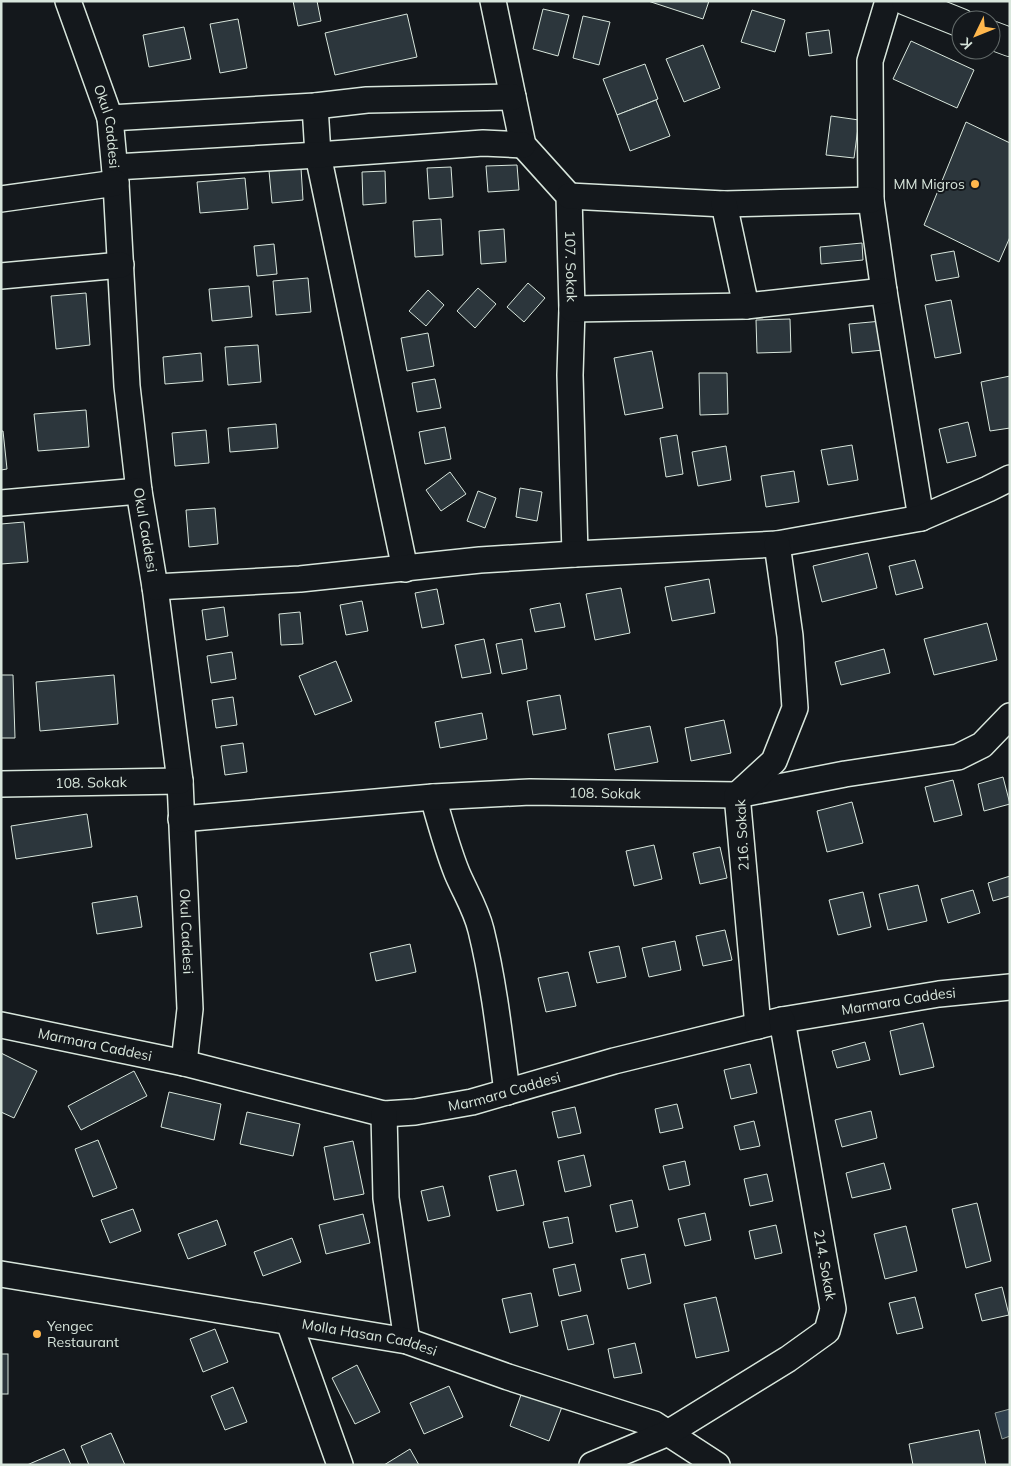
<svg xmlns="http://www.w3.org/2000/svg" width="1011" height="1466" viewBox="0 0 1011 1466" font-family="Mulish,sans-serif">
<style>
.water{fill:#2f3f4d;stroke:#939e99}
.building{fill:#2c363c;stroke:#d8e6dc}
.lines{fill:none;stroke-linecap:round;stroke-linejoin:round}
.minor-casing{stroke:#d8e6dc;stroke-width:28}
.major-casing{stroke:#d8e6dc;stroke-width:30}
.minor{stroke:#14181c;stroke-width:25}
.major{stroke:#14181c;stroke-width:28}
.poi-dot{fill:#ffb74d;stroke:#14181c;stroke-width:2}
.labels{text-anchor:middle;stroke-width:4;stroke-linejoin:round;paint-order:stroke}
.street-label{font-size:14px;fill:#d8e6dc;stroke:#14181c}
.poi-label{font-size:14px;fill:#d8e6dc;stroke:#14181c;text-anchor:end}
</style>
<rect width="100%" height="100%" fill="#14181c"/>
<path class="water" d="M1010 1409V1436L1002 1439 995 1413Z"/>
<g class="building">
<path d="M293 1H317L321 21 298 26Z"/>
<path d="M648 1H709L703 19Z"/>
<path d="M543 9 569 15 558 56 533 49Z"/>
<path d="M752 10 785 20 775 52 741 42Z"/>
<path d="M407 14 417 57 335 75 325 33Z"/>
<path d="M583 16 610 22 599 65 573 58Z"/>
<path d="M238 19 247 68 220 73 210 24Z"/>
<path d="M184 27 191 59 149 67 143 35Z"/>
<path d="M829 30 832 53 809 56 806 33Z"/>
<path d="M911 41 974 70 957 108 893 79Z"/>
<path d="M703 45 720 88 684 102 666 59Z"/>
<path d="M645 64 658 99 617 115 603 79Z"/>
<path d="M656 100 670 136 630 151 617 115Z"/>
<path d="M831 116 859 120 854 158 826 155Z"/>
<path d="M966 122 1010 143V237L999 262 924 225Z"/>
<path d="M517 165 519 190 488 192 486 166Z"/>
<path d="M451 167 453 197 429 199 427 168Z"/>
<path d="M301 168 303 200 272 203 269 171Z"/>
<path d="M385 171 386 203 363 205 362 172Z"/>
<path d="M245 178 248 209 200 213 197 182Z"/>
<path d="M441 219 443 255 415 257 413 221Z"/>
<path d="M504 229 506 262 481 264 479 231Z"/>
<path d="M862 243 863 260 821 264 820 247Z"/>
<path d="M274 244 277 274 257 276 254 246Z"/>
<path d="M954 251 959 277 936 281 931 255Z"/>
<path d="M308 278 311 312 276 315 273 281Z"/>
<path d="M528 283 545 298 524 322 507 307Z"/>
<path d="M249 286 252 317 212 321 209 289Z"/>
<path d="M478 288 496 304 475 328 457 311Z"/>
<path d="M428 290 444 305 426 326 409 311Z"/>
<path d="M86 293 90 345 56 349 51 296Z"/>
<path d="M951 300 961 353 935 358 925 305Z"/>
<path d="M790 319 791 352 757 353 756 320Z"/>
<path d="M882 321 884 350 852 353 849 324Z"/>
<path d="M428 333 434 366 407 371 401 338Z"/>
<path d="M258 345 261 382 228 385 225 347Z"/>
<path d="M652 351 663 408 625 415 614 358Z"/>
<path d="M201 353 203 381 165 384 163 357Z"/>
<path d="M699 373H727L728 414 700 415Z"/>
<path d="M1010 376V428L990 431 981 382Z"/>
<path d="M435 379 441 408 417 412 412 383Z"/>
<path d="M86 410 89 447 38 451 34 414Z"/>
<path d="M968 422 976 456 947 463 939 429Z"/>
<path d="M276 424 278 448 230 452 228 428Z"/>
<path d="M445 427 451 459 425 464 419 432Z"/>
<path d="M206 430 209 463 175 466 172 433Z"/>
<path d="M1 431H3L7 469 1 470Z"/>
<path d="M677 435 683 474 666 477 660 438Z"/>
<path d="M852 445 858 480 828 485 821 450Z"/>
<path d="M726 446 731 480 698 486 692 452Z"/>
<path d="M794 471 799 502 766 507 761 476Z"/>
<path d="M450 472 466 494 441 511 426 490Z"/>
<path d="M520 488 542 492 537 521 516 517Z"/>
<path d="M478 491 496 498 485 528 467 521Z"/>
<path d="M215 508 218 544 189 547 186 510Z"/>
<path d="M24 522 28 562 1 564V524Z"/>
<path d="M868 553 877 588 822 602 813 566Z"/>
<path d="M915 560 923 588 896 595 889 566Z"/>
<path d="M709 579 715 613 672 621 665 587Z"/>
<path d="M621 588 630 633 595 640 586 594Z"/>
<path d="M437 589 444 624 422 628 415 593Z"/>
<path d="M362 601 368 631 346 635 340 605Z"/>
<path d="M560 603 565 627 535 632 530 609Z"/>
<path d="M224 607 228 636 206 640 202 610Z"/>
<path d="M300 612 303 644 281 645 279 614Z"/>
<path d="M987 623 997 660 934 675 924 639Z"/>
<path d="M484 639 491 673 462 678 455 645Z"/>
<path d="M522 639 527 669 502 674 496 644Z"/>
<path d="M884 649 890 673 841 685 835 662Z"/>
<path d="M232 652 236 679 211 683 207 656Z"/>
<path d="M336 661 352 701 315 715 299 676Z"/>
<path d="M1 675H13L15 738H1Z"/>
<path d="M114 675 118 724 40 731 36 682Z"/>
<path d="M560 695 566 729 533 735 527 701Z"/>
<path d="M233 697 237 725 216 728 212 700Z"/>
<path d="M482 713 487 739 440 748 435 722Z"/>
<path d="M724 720 731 753 691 761 685 728Z"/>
<path d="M650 726 658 762 615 770 608 734Z"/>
<path d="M243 743 247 772 225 775 221 746Z"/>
<path d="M1003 777 1010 804 984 811 978 784Z"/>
<path d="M953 780 962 815 934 822 925 787Z"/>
<path d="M852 802 863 843 827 852 817 811Z"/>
<path d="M87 814 92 847 16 859 11 826Z"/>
<path d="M654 845 662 879 634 886 626 851Z"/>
<path d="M720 847 727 878 700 884 693 853Z"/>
<path d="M1010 876V896L993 901 988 883Z"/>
<path d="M918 885 927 921 888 930 879 894Z"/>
<path d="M973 890 980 913 948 923 941 899Z"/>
<path d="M863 892 871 927 838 935 829 900Z"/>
<path d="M137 896 142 927 97 934 92 903Z"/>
<path d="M725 930 732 960 703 966 696 936Z"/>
<path d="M675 941 681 970 649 977 642 948Z"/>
<path d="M410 944 416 972 376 981 370 953Z"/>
<path d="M619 946 626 977 597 983 589 952Z"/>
<path d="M568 972 576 1006 546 1012 538 978Z"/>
<path d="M923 1023 934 1067 900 1075 890 1031Z"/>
<path d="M865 1042 870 1060 837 1068 832 1051Z"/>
<path d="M1 1053 37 1071 14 1118 1 1112Z"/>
<path d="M750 1064 757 1093 731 1099 724 1070Z"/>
<path d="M134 1071 147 1096 81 1130 68 1106Z"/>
<path d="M169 1092 221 1104 214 1140 161 1127Z"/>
<path d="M677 1104 683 1128 660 1133 655 1109Z"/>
<path d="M575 1107 581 1133 558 1138 552 1112Z"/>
<path d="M871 1111 877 1138 842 1147 835 1120Z"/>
<path d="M247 1112 300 1124 293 1156 240 1144Z"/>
<path d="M754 1121 760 1146 740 1150 734 1126Z"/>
<path d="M98 1140 117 1188 93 1197 75 1149Z"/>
<path d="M353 1141 364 1194 334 1200 324 1147Z"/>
<path d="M584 1155 591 1186 565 1192 558 1161Z"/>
<path d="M685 1161 690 1185 669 1190 663 1166Z"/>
<path d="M884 1163 891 1189 852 1198 846 1173Z"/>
<path d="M516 1170 524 1205 497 1211 489 1176Z"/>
<path d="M767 1174 773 1201 750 1206 744 1179Z"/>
<path d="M443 1186 450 1216 428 1221 421 1191Z"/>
<path d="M632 1200 638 1227 616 1232 610 1205Z"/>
<path d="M977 1203 991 1261 966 1268 952 1209Z"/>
<path d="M133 1209 141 1231 110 1243 101 1220Z"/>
<path d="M705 1213 711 1240 685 1246 678 1219Z"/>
<path d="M363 1214 370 1243 326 1254 319 1225Z"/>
<path d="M568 1217 573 1243 549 1248 543 1222Z"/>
<path d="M217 1220 226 1245 188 1259 178 1234Z"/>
<path d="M776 1225 782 1253 755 1259 749 1231Z"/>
<path d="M906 1226 917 1271 885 1279 874 1234Z"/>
<path d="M292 1238 301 1262 263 1276 254 1252Z"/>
<path d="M645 1254 651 1283 628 1289 621 1259Z"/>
<path d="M575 1264 581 1291 559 1296 553 1269Z"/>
<path d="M1002 1287 1009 1315 982 1321 975 1294Z"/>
<path d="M531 1293 538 1326 510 1333 502 1299Z"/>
<path d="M716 1297 729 1351 696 1358 684 1304Z"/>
<path d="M915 1297 923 1328 897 1334 889 1303Z"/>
<path d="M587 1315 594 1344 568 1350 561 1321Z"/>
<path d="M215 1329 228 1362 203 1372 190 1339Z"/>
<path d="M635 1343 642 1373 614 1378 608 1349Z"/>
<rect x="1" y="1354" width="7" height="40"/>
<path d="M357 1365 380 1412 355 1424 332 1378Z"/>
<path d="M449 1386 463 1417 424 1434 410 1403Z"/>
<path d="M233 1387 247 1422 225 1430 211 1396Z"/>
<path d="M522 1392 562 1407 549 1441 510 1426Z"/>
<path d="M979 1430 986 1465H913L909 1444Z"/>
<path d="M111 1433 125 1465H89L81 1446Z"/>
<path d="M64 1449 71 1465H27Z"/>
<path d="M410 1449 419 1465H384Z"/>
</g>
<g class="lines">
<g class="minor-casing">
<g id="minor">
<path id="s1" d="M68 1 110 118 116 183 127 386 139 491 155 587 180 781 190 1009 184 1063"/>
<path id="s2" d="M493 1 523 145 569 196 572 309 570 375 575 554"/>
<path d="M888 1 870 61 871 200 884 291 921 518"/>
<path d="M315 106 318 155 405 569"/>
<path d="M110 118 315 106 367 100 513 97"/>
<path d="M115 167 318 155 483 143 523 145"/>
<path d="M569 196 724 204 871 200"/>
<path d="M1 199 116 183"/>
<path d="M724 204 746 306"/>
<path d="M1 276 121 265"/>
<path d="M572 309 746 306 884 291"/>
<path d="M1 503 139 491"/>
<path d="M155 587 300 579 480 560 575 554 777 544 921 518 988 489 1010 478"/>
<path id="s3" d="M1 784 180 781"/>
<path d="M433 797C440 822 447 848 457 873 465 892 476 909 481 930 494 983 500 1038 507 1092"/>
<path id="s4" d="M181 819 433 797 530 792 737 795 845 774 958 757 982 745 1010 716"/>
<path id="s5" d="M1 1025 184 1063 384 1114 415 1112 472 1102 614 1061 782 1020 939 994 1010 987"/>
<path d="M758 1026 737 795 774 761 795 708 790 636 777 544"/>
<path d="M384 1114 386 1198 407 1341"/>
<path id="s6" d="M1 1274 407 1341 508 1377 654 1424 717 1465"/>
<path d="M289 1322 340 1465"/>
<path d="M592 1465 668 1433 788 1359 827 1331 833 1309 782 1020"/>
</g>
</g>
<g class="major-casing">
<g id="major">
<path d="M906 1 961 23"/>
<path d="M991 35 1010 42"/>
</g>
</g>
<use href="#minor" class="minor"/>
<use href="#major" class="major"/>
</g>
<g class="poi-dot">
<circle cx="975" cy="184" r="5"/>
<circle cx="37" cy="1334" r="5"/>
</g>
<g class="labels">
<g class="street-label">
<text dy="5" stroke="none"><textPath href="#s1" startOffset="132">Okul Caddesi</textPath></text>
<text dy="5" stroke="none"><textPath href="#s2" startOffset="286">107. Sokak</textPath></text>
<text dy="5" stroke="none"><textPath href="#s1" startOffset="538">Okul Caddesi</textPath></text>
<text dy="5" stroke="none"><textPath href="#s3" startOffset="90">108. Sokak</textPath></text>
<text dy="5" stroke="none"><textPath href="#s4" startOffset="425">108. Sokak</textPath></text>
<text transform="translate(742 835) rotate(-93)" y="5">216. Sokak</text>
<text dy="5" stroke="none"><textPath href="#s1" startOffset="942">Okul Caddesi</textPath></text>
<text dy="5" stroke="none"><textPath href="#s5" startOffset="921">Marmara Caddesi</textPath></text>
<text dy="5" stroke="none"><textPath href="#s5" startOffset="96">Marmara Caddesi</textPath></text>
<text dy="5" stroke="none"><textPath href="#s5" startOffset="516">Marmara Caddesi</textPath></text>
<text transform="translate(825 1265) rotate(80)" y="5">214. Sokak</text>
<text dy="5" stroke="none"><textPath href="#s6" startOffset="374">Molla Hasan Caddesi</textPath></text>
</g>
<g class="poi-label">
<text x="965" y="189">MM Migros</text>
<text x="47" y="1331" text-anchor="start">Yengec<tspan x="47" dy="16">Restaurant</tspan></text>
</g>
</g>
<rect width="1011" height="1466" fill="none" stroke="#d8e6dc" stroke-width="5"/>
<g transform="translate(976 35) rotate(227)"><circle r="24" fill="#14181c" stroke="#626a69"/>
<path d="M0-4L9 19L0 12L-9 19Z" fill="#ffb74d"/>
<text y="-8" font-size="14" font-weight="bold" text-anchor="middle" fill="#d8e6dc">K</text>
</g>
</svg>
